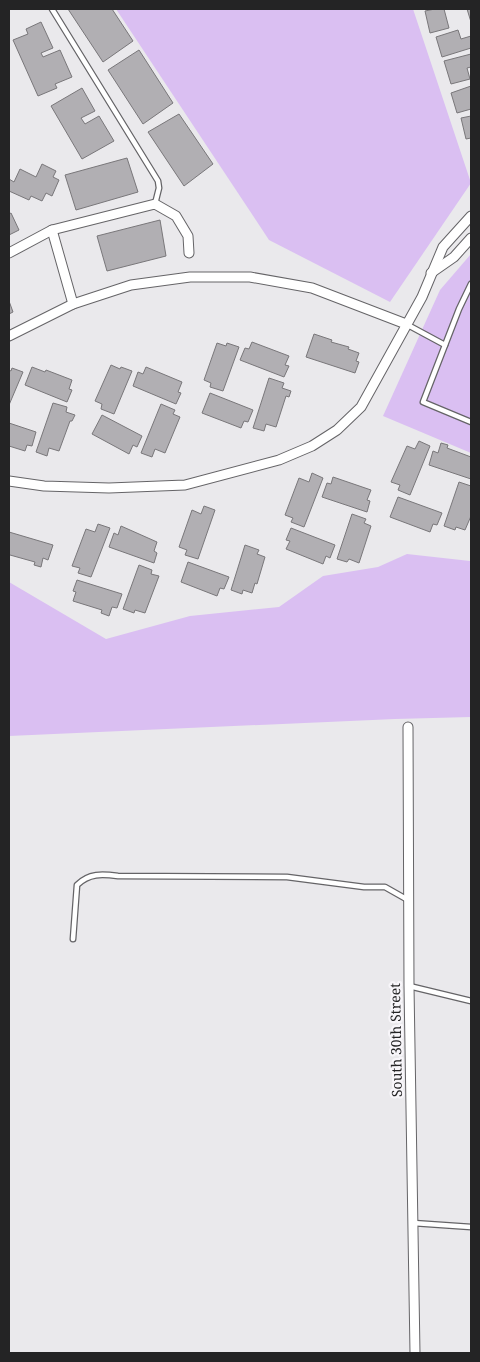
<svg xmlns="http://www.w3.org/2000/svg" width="480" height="1362" viewBox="0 0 480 1362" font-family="'Noto Serif',serif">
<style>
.green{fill:#dabff2}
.building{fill:#b1afb3;stroke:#79777a}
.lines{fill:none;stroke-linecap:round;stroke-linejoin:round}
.service-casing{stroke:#656467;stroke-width:7}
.minor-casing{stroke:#656467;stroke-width:11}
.service{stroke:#fff;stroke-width:4.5}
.minor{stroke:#fff;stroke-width:9}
.labels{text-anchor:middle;stroke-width:4.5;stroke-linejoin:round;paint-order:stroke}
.street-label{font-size:14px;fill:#242425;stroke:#f8f6fa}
</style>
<rect width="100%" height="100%" fill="#eae9ec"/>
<g class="green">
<path d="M116 9H413L471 183 390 302 269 240Z"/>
<path d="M471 254V453L383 416 440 290Z"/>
<path d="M407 554 470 561 471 560V717L395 719 9 736V582L106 639 190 616 279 607 323 576 378 567Z"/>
</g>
<g class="building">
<path d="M68 9H112L133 41 103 62Z"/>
<path d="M435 9H444L449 28 430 33 425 11Z"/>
<path d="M467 9H471V22Z"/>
<path d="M41 22 53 48 41 53 43 57 60 50 72 77 55 84 57 88 38 96 13 40 28 34 26 29Z"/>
<path d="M458 30 461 39 471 36V48L442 57 436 37Z"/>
<path d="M139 50 173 103 143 124 108 70Z"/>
<path d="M471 54V67L467 68 470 79 451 84 444 61Z"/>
<path d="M471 86V109L457 113 451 93Z"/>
<path d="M82 88 95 111 81 118 85 124 99 116 114 141 82 159 51 106Z"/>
<path d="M179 114 213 164 184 186 148 132Z"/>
<path d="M471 116V138L466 139 461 118Z"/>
<path d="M127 158 138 192 76 210 65 175Z"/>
<path d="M42 164 56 171 53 177 59 180 52 196 46 193 42 201 31 196 29 200 9 191V179L14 182 20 169 36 177Z"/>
<path d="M11 213 19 230 9 235V214Z"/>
<path d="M160 220 166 256 107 271 97 236Z"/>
<path d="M9 301 13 312 9 314Z"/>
<path d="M314 334 332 340 331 342 349 347 348 349 359 353 356 361 359 362 355 373 306 357Z"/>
<path d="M252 342 289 356 285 365 289 366 284 377 240 360 245 348 249 349Z"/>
<path d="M217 343 226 346 227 343 239 347 223 391 210 387 211 383 204 380Z"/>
<path d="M111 365 120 369 121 367 132 371 114 414 101 409 102 404 95 401Z"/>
<path d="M32 367 45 372 46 370 72 380 69 389 72 390 67 402 25 385Z"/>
<path d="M146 367 182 382 178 392 181 393 176 404 133 386 138 372 143 374Z"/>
<path d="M12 368 23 372 9 405V370L11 371Z"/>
<path d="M269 378 284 383 282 388 291 391 289 397 286 396 276 427 266 424 264 431 253 428Z"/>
<path d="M210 393 253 410 248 422 244 421 241 428 202 413Z"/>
<path d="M53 403 67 407 66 412 75 415 72 421H70L59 451 49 448 47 456 36 452Z"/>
<path d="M161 404 175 410 173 414 180 417 165 453 155 449 152 457 141 453Z"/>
<path d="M102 415 142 436 137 447 133 445 129 454 92 434Z"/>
<path d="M9 423 36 432 32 446 27 445 25 451 9 446Z"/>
<path d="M419 441 430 446 410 495 398 490 400 485 391 482 407 446 415 449Z"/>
<path d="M441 443 448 445 447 448 471 457V479L429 465 433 451 438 453Z"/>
<path d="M312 473 323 478 304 527 291 522 293 518 285 515 299 478 309 482Z"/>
<path d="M333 477 371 490 367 500 370 501 367 512 322 497 327 483 331 484Z"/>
<path d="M459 482 471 486V516L465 530 456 527 455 530 444 526Z"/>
<path d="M398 497 442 513 437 525 433 524 430 532 390 517Z"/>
<path d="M204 506 215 510 198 559 185 555 187 550 179 547 192 510 201 514Z"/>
<path d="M352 514 366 519 364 523 371 526 359 563 349 559 347 562 337 559Z"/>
<path d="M98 524 110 528 91 577 78 573 80 568 72 566 86 529 95 532Z"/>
<path d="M121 526 157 542 154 551 157 553 154 563 109 547 114 533 118 535Z"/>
<path d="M291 528 335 545 330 558 326 556 323 564 286 549 290 541 286 540Z"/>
<path d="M9 532 53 545 48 560 43 558 41 567 34 565 35 562 10 555 9 554Z"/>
<path d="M245 545 259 550 257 554 265 557 257 584 255 583 252 593 243 590 242 594 231 590Z"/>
<path d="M188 562 229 577 224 589 220 588 217 596 181 582Z"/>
<path d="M139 565 152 570 151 574 159 576 145 613 135 610 134 613 123 609Z"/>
<path d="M77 580 122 594 117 608 112 607 109 616 101 613 102 610 73 601 76 592 73 591Z"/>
</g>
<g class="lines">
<g class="service-casing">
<g id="service">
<path d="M52 9 158 181 159 188 155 204"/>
<path d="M471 284 459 309 423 402 471 422"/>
<path d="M406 324 445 345"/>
<path d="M73 939 77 885C89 873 102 874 118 876L287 877 364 887H385L408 900"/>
<path d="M409 986 471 1001"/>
<path d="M413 1223 471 1227"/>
</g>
</g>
<g class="minor-casing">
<g id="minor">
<path d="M52 230 73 304"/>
<path d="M9 253 52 230 155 204 176 216 188 236 189 253"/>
<path d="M431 273 454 257 471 238"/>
<path d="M9 336 73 304 131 285 190 277H250L312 288 406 324"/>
<path d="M9 481 44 486 109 488 185 485 279 460 312 446 337 430 361 407 422 297 443 247 471 216"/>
<path d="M408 727 409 986 415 1353"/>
</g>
</g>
<use href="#service" class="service"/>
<use href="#minor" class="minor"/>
</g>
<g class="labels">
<g class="street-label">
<text transform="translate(396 1040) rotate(-91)" y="5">South 30th Street</text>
</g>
</g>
<rect width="480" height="1362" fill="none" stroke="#242425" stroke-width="20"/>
</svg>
